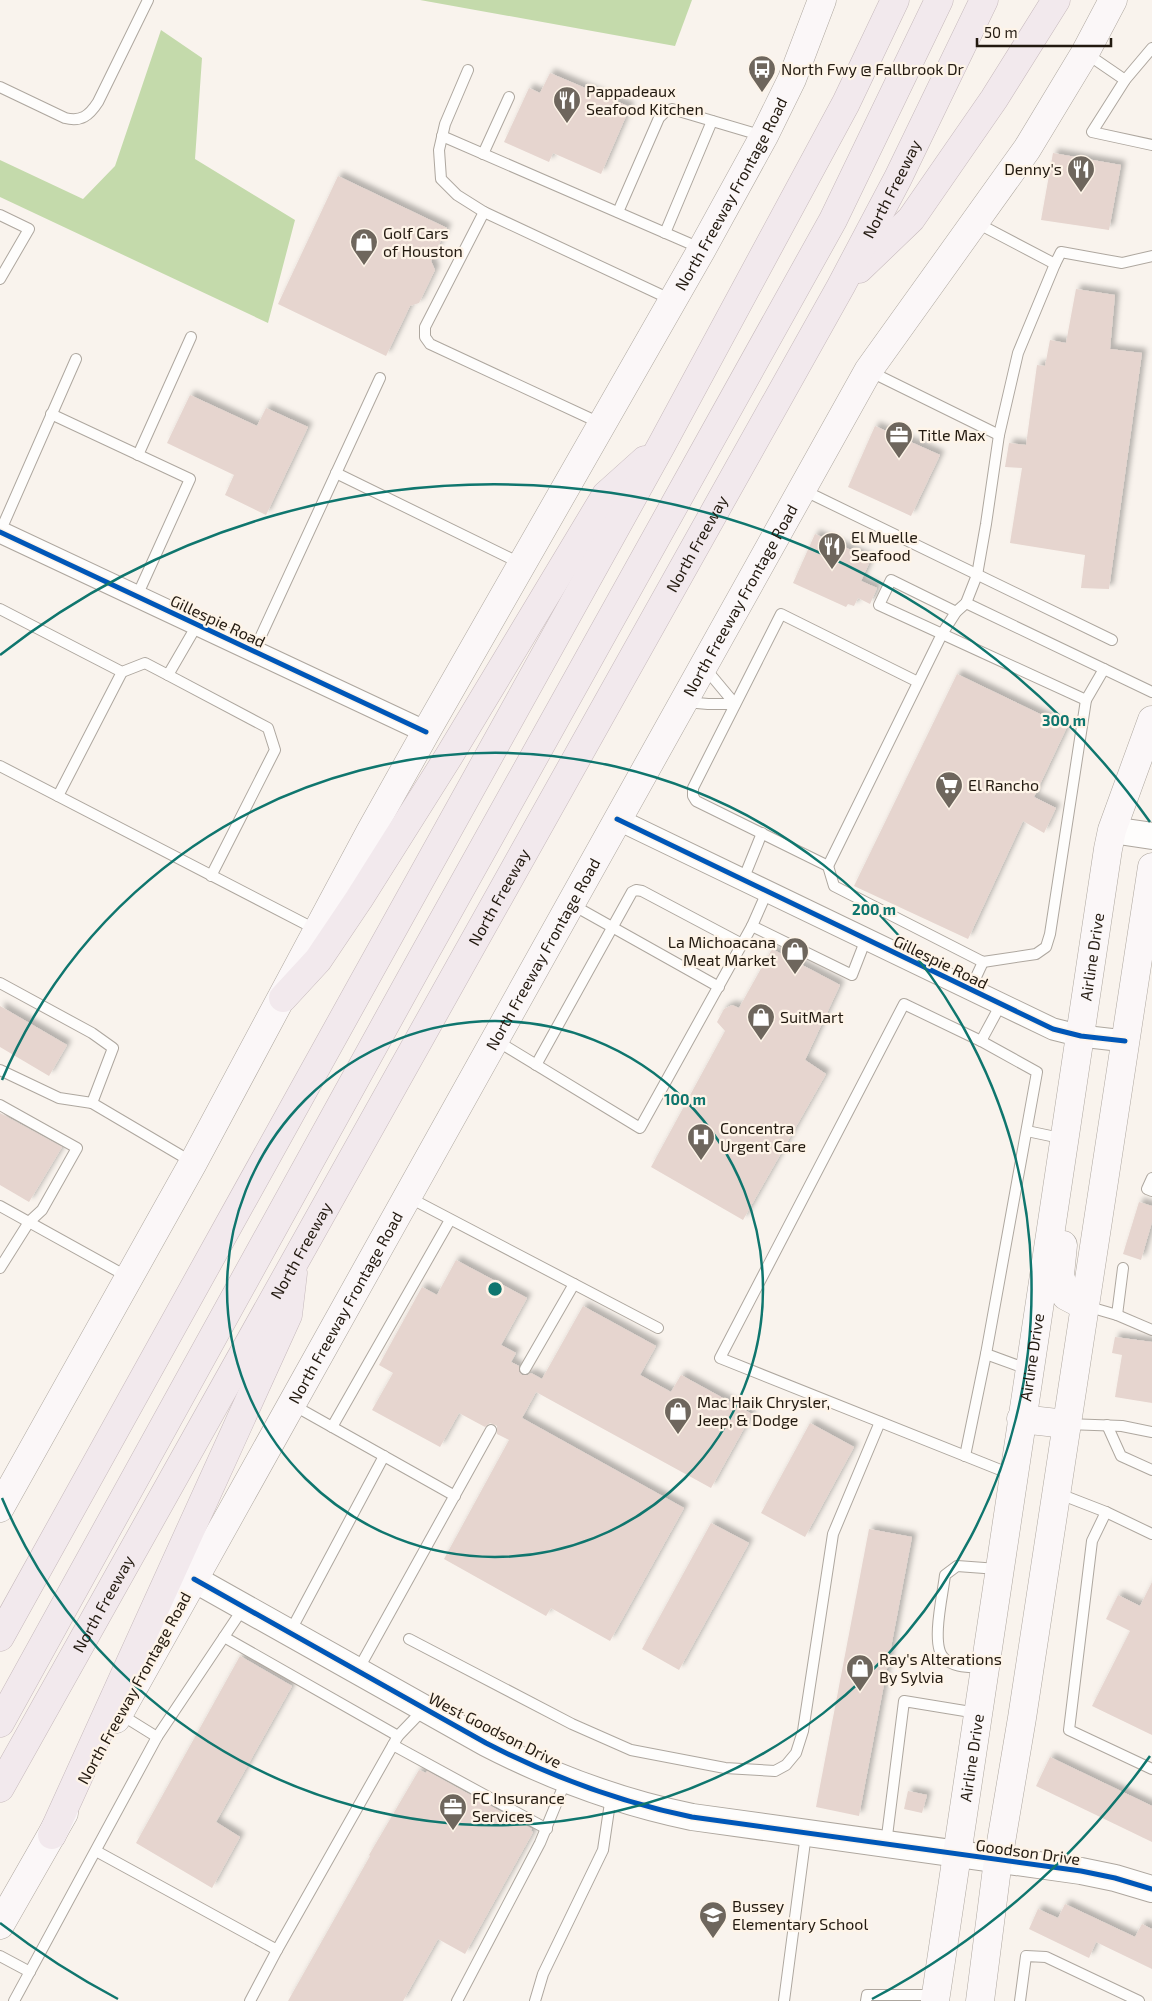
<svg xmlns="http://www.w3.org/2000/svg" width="1152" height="2001" viewBox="0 0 1152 2001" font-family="'Exo 2',sans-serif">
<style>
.forest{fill:#c4daab}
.building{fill:#e6d5cf;filter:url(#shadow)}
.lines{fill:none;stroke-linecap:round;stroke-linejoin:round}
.service-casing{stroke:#aea79f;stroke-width:12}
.minor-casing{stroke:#aea79f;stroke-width:23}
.tertiary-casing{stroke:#aea79f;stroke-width:28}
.secondary-casing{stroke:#aea79f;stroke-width:29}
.motorway-casing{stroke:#c5b8bb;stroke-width:29}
.service{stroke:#fefdfc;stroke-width:10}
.minor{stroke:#fefdfc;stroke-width:21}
.tertiary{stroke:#fefdfc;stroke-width:26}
.secondary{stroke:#fbf7f8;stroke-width:28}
.motorway{stroke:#f2e9ed;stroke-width:28}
.cycleway-casing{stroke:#fef4e8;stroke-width:8}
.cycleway{stroke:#0057b8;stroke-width:5}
.ring{fill:none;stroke:#0f766e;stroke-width:2.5}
.labels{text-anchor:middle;stroke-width:4.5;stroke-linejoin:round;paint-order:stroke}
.poi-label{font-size:16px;fill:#231a10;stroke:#fef4e8;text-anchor:start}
.street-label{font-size:16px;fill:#231a10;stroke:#fef4e8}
.centre{fill:#0f766e;stroke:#fef4e8;stroke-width:2.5}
.ring-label{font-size:15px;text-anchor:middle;font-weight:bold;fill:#0f766e;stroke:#fef4e8;stroke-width:4.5;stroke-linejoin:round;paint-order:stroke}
</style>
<defs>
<filter id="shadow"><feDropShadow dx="4.5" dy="-4.5" stdDeviation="2.5" flood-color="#0004"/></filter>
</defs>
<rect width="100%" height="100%" fill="#f9f3ed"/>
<g class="forest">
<path d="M420 0H692L675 46Z"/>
<path d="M161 30 202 58 195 159 295 220 268 323 0 197V160L83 199 115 166Z"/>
</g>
<g class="building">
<path d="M550 73 630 107 601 174 553 153 549 162 504 142 529 88 540 93Z"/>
<path d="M1053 153 1121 165 1109 230 1041 220Z"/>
<path d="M338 176 447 228 431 261 435 270 419 303 410 306 386 356 278 304Z"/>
<path d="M1076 289 1115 295 1110 349 1142 353 1109 589 1081 588 1085 555 1010 543 1022 468 1005 467 1009 443 1026 445 1037 365 1045 366 1050 340 1066 343Z"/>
<path d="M190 395 257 426 266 408 308 427 266 515 225 495 234 475 167 443Z"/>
<path d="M875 426 940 455 911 516 848 487Z"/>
<path d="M815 534 871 559 861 581 877 588 870 604 858 598 854 606 848 604 846 607 793 583Z"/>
<path d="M957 674 1067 727 1034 797 1056 808 1044 833 1023 821 968 939 854 886Z"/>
<path d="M772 949 840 985 805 1060 826 1074 743 1220 651 1167 725 1031 717 1022 724 1009 732 1005 739 1008Z"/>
<path d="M0 1006 67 1045 49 1076 0 1047Z"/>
<path d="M0 1113 62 1147 29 1202 0 1185Z"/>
<path d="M1139 1202 1152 1206V1222L1141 1260 1123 1254Z"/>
<path d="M456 1260 527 1298 501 1345 516 1353 511 1362 519 1366V1372L522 1375H528L531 1373 542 1379 583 1306 656 1346 640 1375 671 1392 681 1375 752 1414 711 1488 536 1392 522 1418 684 1508 610 1641 551 1608 546 1616 444 1559 509 1440 497 1434V1426L490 1423 485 1427 459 1413 440 1447 372 1410 393 1373 379 1365 422 1287 437 1295Z"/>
<path d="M1115 1337 1152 1342V1403L1115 1397 1122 1355 1112 1353Z"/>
<path d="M810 1423 854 1447 805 1537 761 1513Z"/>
<path d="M711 1523 749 1543 679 1670 642 1649Z"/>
<path d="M869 1529 912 1537 859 1816 816 1807Z"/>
<path d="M1152 1582V1735L1092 1706 1130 1631 1106 1619 1118 1595 1140 1606Z"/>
<path d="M240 1656 292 1686 216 1822 240 1837 212 1888 136 1843Z"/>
<path d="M1050 1757 1152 1806V1842L1036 1786Z"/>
<path d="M419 1770 426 1773 427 1771 532 1829 531 1831 533 1832 465 1954 438 1939 403 2001H288L370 1856 369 1855Z"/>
<path d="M908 1791 927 1795 922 1813 904 1809Z"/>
<path d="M1065 1904 1135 1937 1142 1924 1152 1929V1969L1096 1942 1089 1958 1029 1929 1038 1909 1058 1918Z"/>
</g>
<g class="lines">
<g class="service-casing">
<g id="service">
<path d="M1152 48 1125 80 1092 132 1152 145"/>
<path d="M1087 54 1125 80"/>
<path d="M468 70 445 124 439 150 441 179 457 195 484 212 672 300"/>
<path d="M0 87 65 118C81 122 89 116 98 102L148 0"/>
<path d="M442 136 700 248"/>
<path d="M483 154 509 97"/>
<path d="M484 212 425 327V337L430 344 600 423"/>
<path d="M618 212 659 118 665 112 672 109 763 136"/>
<path d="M0 215 29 229 0 279"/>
<path d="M665 233 712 121"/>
<path d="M1055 264 1061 252 1122 263 1152 256"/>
<path d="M869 371 999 435"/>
<path d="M51 414 190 479 137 596"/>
<path d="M138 455 191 337"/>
<path d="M336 473 520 563"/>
<path d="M803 490 1112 640"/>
<path d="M0 532 76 359"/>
<path d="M966 603 1152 692"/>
<path d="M0 609 122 672 145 663 168 675 197 625"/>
<path d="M956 612 891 580 879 605 1086 700"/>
<path d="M254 651 380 378"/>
<path d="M705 668 735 704"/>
<path d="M168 675 268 728 275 750 211 876"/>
<path d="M918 682 781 614 693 788V796L696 801 828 866 834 886 983 962 1036 954 1046 947 1050 934 1086 700 1104 669"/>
<path d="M686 702 708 704H735"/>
<path d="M0 766 317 930"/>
<path d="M58 796 122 672"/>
<path d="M828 866 942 634 956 612 966 603 977 575 986 524 999 435 1018 353 1055 264 975 222"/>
<path d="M743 880 762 833"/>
<path d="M767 892 752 926 852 975 866 939"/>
<path d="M571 904 719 987"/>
<path d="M0 983 92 1033 113 1048 92 1103 192 1162"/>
<path d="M970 990 983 962"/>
<path d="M1001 1004 981 1041 904 1004 720 1358 1013 1475"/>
<path d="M497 1041 640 1128 752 926"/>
<path d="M981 1041 1037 1072 986 1354 1027 1369"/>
<path d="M536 1065 632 892 636 890 642 891 742 944"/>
<path d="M0 1070 59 1098 92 1103"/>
<path d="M0 1105 77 1148 42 1210 29 1222 0 1268"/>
<path d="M1027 1131 1065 1139"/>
<path d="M1152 1178 1147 1189 1152 1191"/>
<path d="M408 1197 658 1328"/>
<path d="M0 1206 128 1277"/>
<path d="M1086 1306 1117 1315 1123 1268"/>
<path d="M1117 1315 1152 1330"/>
<path d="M525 1369 574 1284"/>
<path d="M293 1405 455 1496"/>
<path d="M1067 1424 1122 1426 1152 1432"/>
<path d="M1107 1425 1121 1456 1152 1470"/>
<path d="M332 1427 450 1220"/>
<path d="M965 1456 986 1354"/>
<path d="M1057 1493 1106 1512 1152 1534"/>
<path d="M1106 1512 1092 1541 1069 1730 1152 1769"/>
<path d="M290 1632 384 1456"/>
<path d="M224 1637 398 1736"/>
<path d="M409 1639 572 1724 631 1750 725 1768 775 1771 786 1765 796 1753 803 1731 833 1534 880 1422"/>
<path d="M984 1668C971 1667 952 1668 943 1657 931 1643 943 1594 945 1575L957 1566 998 1569"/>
<path d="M358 1670 491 1430"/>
<path d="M157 1737 244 1607"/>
<path d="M393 1745 547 1829"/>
<path d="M886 1844 904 1701 977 1713"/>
<path d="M96 1851 277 1950"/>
<path d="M0 1956 30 1972"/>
<path d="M14 2001 157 1737 120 1714"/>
<path d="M250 2001 277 1950 398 1736 424 1709"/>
<path d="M457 2001 540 1843 566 1780"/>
<path d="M535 2001 543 1974 603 1850 611 1796"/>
<path d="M784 2001 806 1834"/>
<path d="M866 2001 867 1995H935"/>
<path d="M1020 2001 1026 1956 1046 1957 1139 2001"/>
</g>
</g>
<g class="minor-casing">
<g id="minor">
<path d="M0 532 426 732"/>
<path d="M617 819 1053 1029 1081 1036 1125 1041"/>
</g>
</g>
<g class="tertiary-casing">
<g id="tertiary">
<path d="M1112 830 1152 836"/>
<path d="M194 1579 486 1743C552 1777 619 1802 692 1817L1081 1871 1115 1878 1152 1889"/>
</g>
</g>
<g class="secondary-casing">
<g id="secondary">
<path d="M1063 1245 1060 1275 1066 1296 1085 1306"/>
<path d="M1021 1419 1066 1424"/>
<path id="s1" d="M0 1508 193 1163 370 832 426 732 702 249 764 136 792 79 822 0"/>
<path id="s2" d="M116 1719 868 371 1027 149 1085 53 1113 0"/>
<path d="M0 1925 64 1813"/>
<path id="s3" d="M935 2001 1108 849 1112 830 1152 720"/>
<path d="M980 2001 998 1860 1022 1718 1152 867"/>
</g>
</g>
<g class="motorway-casing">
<g id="motorway">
<path d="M859 269 911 219 994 99 1056 0"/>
<path d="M283 998 318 960 359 899 449 756 606 495 645 460"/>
<path d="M0 1637 661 446 846 103 895 0"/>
<path d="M0 1723 421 960 833 220 939 0"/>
<path id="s4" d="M0 1788 841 286 898 178 984 0"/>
<path d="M52 1835 288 1315 293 1273"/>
</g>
</g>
<use href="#service" class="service"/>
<use href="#minor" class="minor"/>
<use href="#tertiary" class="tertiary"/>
<use href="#secondary" class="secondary"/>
<use href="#motorway" class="motorway"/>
<g class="cycleway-casing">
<g id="cycleway">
<path d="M0 532 426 732"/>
<path d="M617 819 1053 1029 1081 1036 1125 1041"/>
<path d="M194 1579 486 1743C552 1777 619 1802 692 1817L1081 1871 1115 1878 1152 1889"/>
</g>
</g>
<use href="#cycleway" class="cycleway"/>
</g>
<g class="ring">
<circle cx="495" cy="1289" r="268"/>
<path d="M2 1080A536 536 0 1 1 2 1498"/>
<path d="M1150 1756A804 804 0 0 1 872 1999M118 1999A804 804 0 0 1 0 1923M0 655A804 804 0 0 1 1150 822"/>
</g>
<defs>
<g id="bus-pin" transform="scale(1.4375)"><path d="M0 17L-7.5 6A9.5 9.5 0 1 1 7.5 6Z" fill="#6e665d" stroke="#fef4e8"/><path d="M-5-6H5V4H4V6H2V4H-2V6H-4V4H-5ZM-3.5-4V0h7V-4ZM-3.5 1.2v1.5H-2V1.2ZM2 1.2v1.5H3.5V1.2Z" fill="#fff"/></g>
<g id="restaurant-pin" transform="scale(1.4375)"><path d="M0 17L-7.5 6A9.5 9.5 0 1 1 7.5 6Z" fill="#6e665d" stroke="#fef4e8"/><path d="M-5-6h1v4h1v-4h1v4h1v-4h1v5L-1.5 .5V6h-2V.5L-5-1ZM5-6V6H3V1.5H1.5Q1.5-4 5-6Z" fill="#fff"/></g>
<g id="shop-pin" transform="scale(1.4375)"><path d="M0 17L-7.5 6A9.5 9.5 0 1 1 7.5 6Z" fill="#6e665d" stroke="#fef4e8"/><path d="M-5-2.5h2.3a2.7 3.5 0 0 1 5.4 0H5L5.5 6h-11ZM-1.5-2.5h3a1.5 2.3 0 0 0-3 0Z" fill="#fff"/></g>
<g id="office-pin" transform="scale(1.4375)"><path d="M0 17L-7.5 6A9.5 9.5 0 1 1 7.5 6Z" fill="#6e665d" stroke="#fef4e8"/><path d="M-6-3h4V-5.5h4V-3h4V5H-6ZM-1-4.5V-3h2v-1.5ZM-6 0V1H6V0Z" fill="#fff"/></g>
<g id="supermarket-pin" transform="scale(1.4375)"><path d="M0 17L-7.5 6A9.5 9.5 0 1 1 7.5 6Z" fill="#6e665d" stroke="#fef4e8"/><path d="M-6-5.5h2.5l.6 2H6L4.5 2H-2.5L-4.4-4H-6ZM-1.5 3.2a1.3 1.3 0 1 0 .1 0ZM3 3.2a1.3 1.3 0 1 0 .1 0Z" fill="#fff"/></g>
<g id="hospital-pin" transform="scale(1.4375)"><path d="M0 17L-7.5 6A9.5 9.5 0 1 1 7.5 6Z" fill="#6e665d" stroke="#fef4e8"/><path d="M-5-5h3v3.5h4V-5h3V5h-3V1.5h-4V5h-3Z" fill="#fff"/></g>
<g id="school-pin" transform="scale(1.4375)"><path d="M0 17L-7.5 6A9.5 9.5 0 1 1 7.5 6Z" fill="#6e665d" stroke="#fef4e8"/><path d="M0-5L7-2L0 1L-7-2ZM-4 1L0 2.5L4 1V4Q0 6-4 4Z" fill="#fff"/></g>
</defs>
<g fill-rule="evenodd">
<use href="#bus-pin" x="762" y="69"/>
<use href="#restaurant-pin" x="567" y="100"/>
<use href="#restaurant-pin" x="1081" y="169"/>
<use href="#shop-pin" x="364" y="242"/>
<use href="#office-pin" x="899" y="435"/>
<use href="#restaurant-pin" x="832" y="546"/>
<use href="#supermarket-pin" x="949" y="785"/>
<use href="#shop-pin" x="795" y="951"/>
<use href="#shop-pin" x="761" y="1017"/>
<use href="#hospital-pin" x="701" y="1137"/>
<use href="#shop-pin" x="678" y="1411"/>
<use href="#shop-pin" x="860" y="1668"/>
<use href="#office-pin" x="453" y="1807"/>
<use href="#school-pin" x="713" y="1915"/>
</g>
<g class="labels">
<g class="poi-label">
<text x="781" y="75">North Fwy @ Fallbrook Dr</text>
<text x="586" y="97">Pappadeaux<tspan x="586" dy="18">Seafood Kitchen</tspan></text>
<text x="1062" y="175" text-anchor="end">Denny's</text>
<text x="383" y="239">Golf Cars<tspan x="383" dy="18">of Houston</tspan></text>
<text x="918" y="441">Title Max</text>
<text x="851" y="543">El Muelle<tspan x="851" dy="18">Seafood</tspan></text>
<text x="968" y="791">El Rancho</text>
<text x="776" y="948" text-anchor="end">La Michoacana<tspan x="776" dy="18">Meat Market</tspan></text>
<text x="780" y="1023">SuitMart</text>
<text x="720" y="1134">Concentra<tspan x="720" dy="18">Urgent Care</tspan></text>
<text x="697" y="1408">Mac Haik Chrysler,<tspan x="697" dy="18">Jeep, &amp; Dodge</tspan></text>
<text x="879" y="1665">Ray's Alterations<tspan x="879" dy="18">By Sylvia</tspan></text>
<text x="472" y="1804">FC Insurance<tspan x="472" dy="18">Services</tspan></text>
<text x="732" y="1912">Bussey<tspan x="732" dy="18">Elementary School</tspan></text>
</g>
<g class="street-label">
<text dy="6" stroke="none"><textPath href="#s4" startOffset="1831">North Freeway</textPath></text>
<text dy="6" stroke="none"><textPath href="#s1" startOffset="1504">North Freeway Frontage Road</textPath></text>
<text dy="6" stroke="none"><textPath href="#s4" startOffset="1426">North Freeway</textPath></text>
<text dy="6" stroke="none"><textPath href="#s2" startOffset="1281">North Freeway Frontage Road</textPath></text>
<text transform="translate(218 621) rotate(25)" y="6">Gillespie Road</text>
<text dy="6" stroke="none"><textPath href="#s4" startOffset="1021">North Freeway</textPath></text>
<text dy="6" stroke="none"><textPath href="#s2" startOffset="876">North Freeway Frontage Road</textPath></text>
<text dy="6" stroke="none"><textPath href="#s3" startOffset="1056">Airline Drive</textPath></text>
<text transform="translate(941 962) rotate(26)" y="6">Gillespie Road</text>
<text dy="6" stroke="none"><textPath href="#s4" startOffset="616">North Freeway</textPath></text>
<text dy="6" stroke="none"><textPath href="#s2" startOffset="471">North Freeway Frontage Road</textPath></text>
<text dy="6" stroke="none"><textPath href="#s3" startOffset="651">Airline Drive</textPath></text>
<text dy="6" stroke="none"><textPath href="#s4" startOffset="211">North Freeway</textPath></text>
<text transform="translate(134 1688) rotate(-61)" y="6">North Freeway Frontage Road</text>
<text transform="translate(495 1730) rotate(27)" y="6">West Goodson Drive</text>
<text dy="6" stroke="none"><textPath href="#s3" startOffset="246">Airline Drive</textPath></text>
<text transform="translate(1028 1852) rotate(8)" y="6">Goodson Drive</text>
</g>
</g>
<circle cx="495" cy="1289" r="8" class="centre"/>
<g class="ring-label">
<text x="1064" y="726">300 m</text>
<text x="874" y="915">200 m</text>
<text x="685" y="1105">100 m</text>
</g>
<path d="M977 38v8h134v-8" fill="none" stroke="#231a10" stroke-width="2.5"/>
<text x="984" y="38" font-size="15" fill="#231a10" stroke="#fef4e8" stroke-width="4" paint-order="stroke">50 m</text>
</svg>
